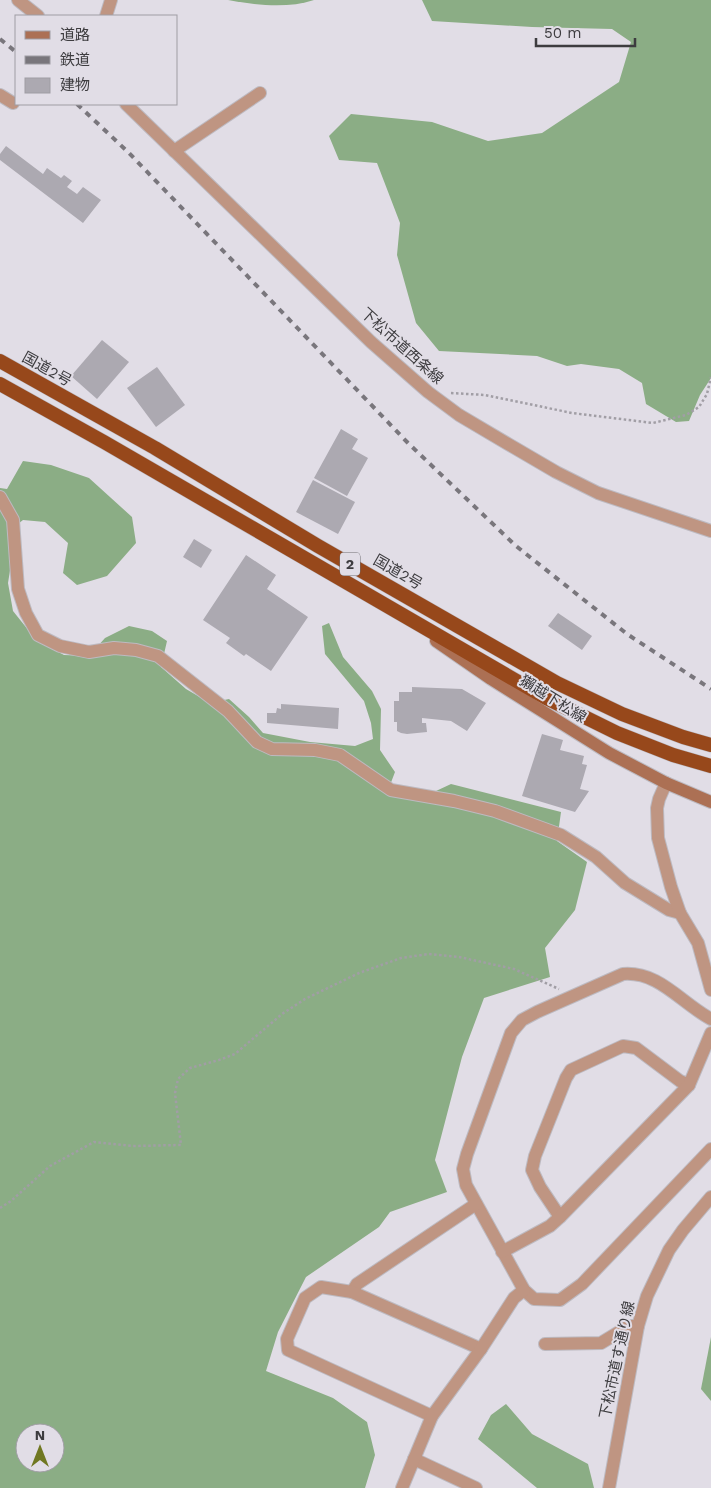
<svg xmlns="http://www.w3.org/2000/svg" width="711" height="1488" viewBox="0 0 711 1488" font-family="'Work Sans','Noto Sans JP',sans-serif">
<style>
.forest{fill:#8bad85;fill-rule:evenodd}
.building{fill:#aca9b1}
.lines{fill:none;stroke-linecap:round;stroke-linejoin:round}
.minor-casing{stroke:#bdbac1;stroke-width:14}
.tertiary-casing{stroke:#bdbac1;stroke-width:14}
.secondary-casing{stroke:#bdbac1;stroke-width:14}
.trunk-casing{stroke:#bdbac1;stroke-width:15}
.path{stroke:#a19ea5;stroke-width:2.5;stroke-dasharray:2.5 2.5;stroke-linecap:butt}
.minor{stroke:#bf9582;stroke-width:12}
.tertiary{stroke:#bf9582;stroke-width:12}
.secondary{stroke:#ac7054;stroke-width:12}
.trunk{stroke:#97481b;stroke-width:14}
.rail{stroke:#79767c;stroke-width:4;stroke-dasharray:6 6;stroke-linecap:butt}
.labels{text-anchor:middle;stroke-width:4;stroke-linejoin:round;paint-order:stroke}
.shield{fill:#e1dde6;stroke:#6e6c71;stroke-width:1}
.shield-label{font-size:14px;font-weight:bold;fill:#3d3c3f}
.street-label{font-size:15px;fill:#3d3c3f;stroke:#e1dde6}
</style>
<rect width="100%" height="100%" fill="#e1dde6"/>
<g class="forest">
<path d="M228 0H314C287 9 255 5 228 0Z"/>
<path d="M422 0H711V378L700 395 689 421 676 422 646 404 642 383 619 369 581 364 567 366 537 356 439 351 416 323 397 255 400 223 377 163 339 160 329 136 351 114 432 122 488 141 542 133 619 82 631 42 612 29 532 27 432 21Z"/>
<path d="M23 461 51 465 89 478 132 517 136 543 107 576 77 585 63 573 68 543 45 522 23 520 9 531 12 558 8 583 13 611 37 641 64 655 89 656 105 638 129 626 152 631 167 641 161 667 186 689 210 703 229 699 249 717 263 733 310 742 355 746 373 739 371 723 364 701 325 654 322 626 329 623 343 657 372 691 381 709 380 750 395 772 387 793 421 798 451 784 561 812 557 841 587 862 575 910 545 948 550 977 484 998 462 1057 435 1160 447 1192 390 1212 379 1227 306 1277 278 1332 266 1371 333 1398 367 1422 375 1455 365 1488H0V488L7 489ZM25 1433H55V1463H25Z"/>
<path d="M711 1337V1401L701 1389Z"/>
<path d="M506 1404 532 1434 588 1464 594 1488H537L478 1439 491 1415Z"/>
</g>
<g class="building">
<path d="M6 146 43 174 47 168 61 178 64 175 72 181 67 187 77 194 83 187 101 200 83 223 0 160V154Z"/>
<path d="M102 340 129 362 97 399 71 376Z"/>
<path d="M157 367 185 405 156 427 127 388Z"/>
<path d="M341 429 358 439 352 449 368 458 347 496 314 478Z"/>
<path d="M313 480 355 502 338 534 296 512Z"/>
<path d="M194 539 212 550 201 568 183 557Z"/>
<path d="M246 555 276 575 267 589 308 617 271 671 246 654 244 656 226 643 230 638 203 620Z"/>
<path d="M558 613 592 636 582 650 548 626Z"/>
<path d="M412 687 462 689 486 703 467 731 451 721 422 718V723H426L427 732 407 734 401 733 397 731V722H394V701H399V692H412Z"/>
<path d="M281 704 339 708 338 729 267 723V713H276L277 708 281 709Z"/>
<path d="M542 734 563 740 560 750 584 756 582 764 587 765 580 789 589 791 575 812 522 796Z"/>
</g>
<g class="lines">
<g class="minor-casing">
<g id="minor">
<path d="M106 16 111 0"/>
<path d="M0 95 13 103"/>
<path d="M174 151 260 93"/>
<path d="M0 497 13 520 18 589 26 613 38 635 60 646 89 652 114 648 136 650 158 656 228 711 257 742 272 749 315 750 340 755 391 790 454 801 495 811 561 835 596 857 625 883 669 910 680 913"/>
<path d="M666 783 659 799 657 808 658 838 671 887 680 913 698 943 711 990"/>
<path d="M711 1019C681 1003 659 971 623 974L537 1012 522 1020 511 1033 467 1154 463 1169 466 1185 524 1290 534 1299 560 1300 582 1284 711 1149"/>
<path d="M560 1217 540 1187 532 1170 535 1156 566 1078 571 1070 623 1046 636 1048 680 1081 689 1085"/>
<path d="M502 1252 550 1226 560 1217 689 1085 711 1033"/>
<path d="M352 1292 357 1284 476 1204"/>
<path d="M545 1344 601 1343 629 1326H638"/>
<path d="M432 1416 288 1350 287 1339 305 1298 321 1287 352 1292 481 1349"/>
<path d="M414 1459 476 1488"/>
<path d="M402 1488 432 1416 481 1349 514 1298 524 1290"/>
</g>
</g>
<g class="tertiary-casing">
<g id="tertiary">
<path d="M18 0 38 16"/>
<path d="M126 104 371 342 428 392 459 415 508 444 556 472 598 493 711 531"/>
<path d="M609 1488 638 1326 647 1296 669 1250 683 1230 711 1197"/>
</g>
</g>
<g class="secondary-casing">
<path id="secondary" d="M436 641 491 679 609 753 666 783 711 802"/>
</g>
<g class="trunk-casing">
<g id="trunk">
<path d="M0 361 155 448 318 546 557 683 622 714 683 737 711 745"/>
<path d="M0 384 104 442 546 698 617 733 673 755 711 766"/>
</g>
</g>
<g class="path">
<path d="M451 393 485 395 572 413 653 423 686 415 699 407 707 394 711 377"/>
<path d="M0 1208 11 1201 50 1166 94 1142 133 1146 181 1145 175 1093 178 1079 190 1068 219 1060 235 1054 282 1014 305 999 359 973 401 958 429 954 459 957 514 969 559 989"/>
</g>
<use href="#minor" class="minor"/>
<use href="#tertiary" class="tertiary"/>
<use href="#secondary" class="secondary"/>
<use href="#trunk" class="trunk"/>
<g class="rail">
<path d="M0 39 16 52"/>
<path d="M77 104 129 153 408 443 516 546 627 634 711 689"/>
</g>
</g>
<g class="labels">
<rect class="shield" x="340" y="552.5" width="20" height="23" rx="4"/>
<g class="shield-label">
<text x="350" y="569">2</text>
</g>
<g class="street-label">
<text transform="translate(402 346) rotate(42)" y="5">下松市道西条線</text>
<text transform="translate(47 369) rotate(29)" y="5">国道2号</text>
<text transform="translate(398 572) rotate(30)" y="5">国道2号</text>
<text transform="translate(553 699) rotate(32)" y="5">獺越下松線</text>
<text transform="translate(617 1360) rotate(-78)" y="5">下松市道す通り線</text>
</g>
</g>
<rect x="15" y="15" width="162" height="90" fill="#e1dde6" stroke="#9f9da3"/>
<rect x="25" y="31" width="25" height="8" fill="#ac7054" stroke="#9f9da3"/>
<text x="60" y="40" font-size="15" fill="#3d3c3f">道路</text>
<rect x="25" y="56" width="25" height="8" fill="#79767c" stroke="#9f9da3"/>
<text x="60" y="65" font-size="15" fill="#3d3c3f">鉄道</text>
<rect x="25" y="78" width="25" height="15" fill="#aca9b1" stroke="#9f9da3"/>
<text x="60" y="90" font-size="15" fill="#3d3c3f">建物</text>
<g transform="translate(40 1448)"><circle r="24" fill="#e1dde6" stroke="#9f9da3"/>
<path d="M0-4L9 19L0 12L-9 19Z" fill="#707822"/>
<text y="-8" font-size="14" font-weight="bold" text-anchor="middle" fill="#3d3c3f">N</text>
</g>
<path d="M536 38v8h99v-8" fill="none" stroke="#3d3c3f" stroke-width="2.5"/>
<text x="544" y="38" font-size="15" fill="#3d3c3f" stroke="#e1dde6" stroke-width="4" paint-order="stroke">50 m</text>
</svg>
